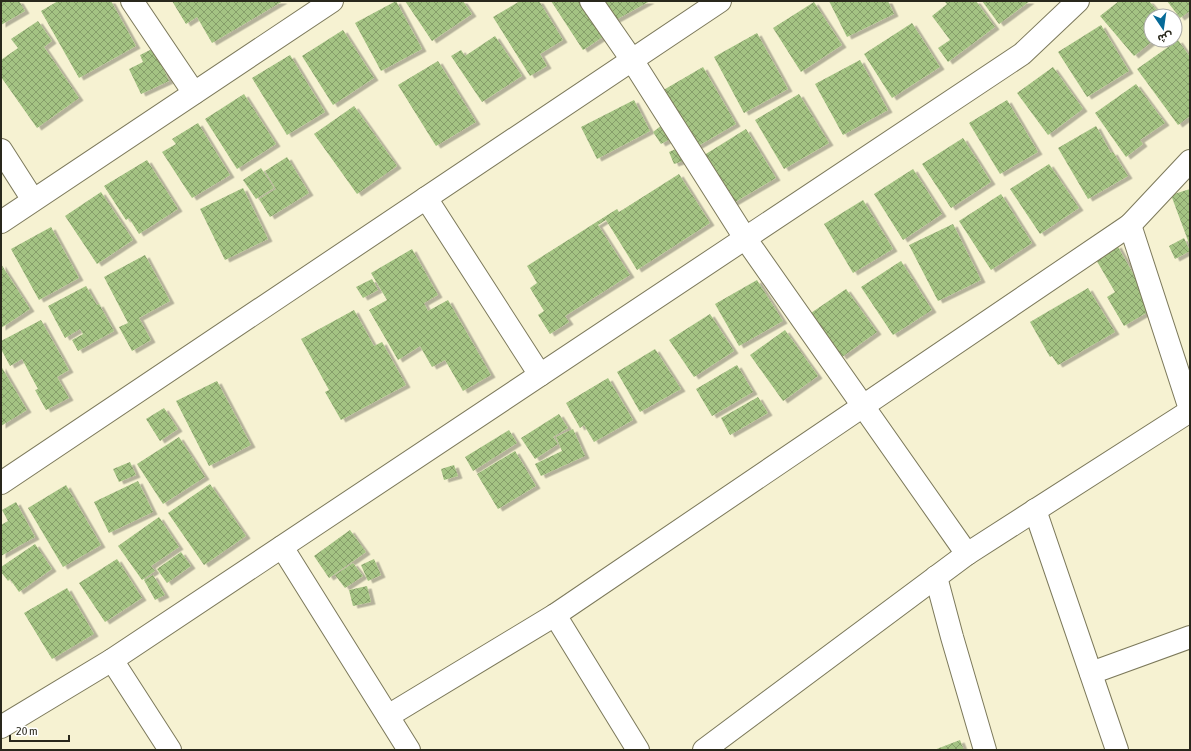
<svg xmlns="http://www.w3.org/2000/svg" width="1191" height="751" viewBox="0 0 1191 751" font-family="'Asap Condensed','Noto Sans Arabic',sans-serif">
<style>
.building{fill:url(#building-cross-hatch);filter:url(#shadow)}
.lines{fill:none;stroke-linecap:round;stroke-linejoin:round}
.minor-casing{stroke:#7c795b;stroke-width:24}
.minor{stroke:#fff;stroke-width:22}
</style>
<defs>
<pattern id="building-cross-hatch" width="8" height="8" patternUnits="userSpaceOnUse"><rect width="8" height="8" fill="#a4c383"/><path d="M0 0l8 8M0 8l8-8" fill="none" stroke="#869e6a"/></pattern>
<filter id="shadow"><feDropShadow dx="4.5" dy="2.5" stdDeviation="0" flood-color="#0004"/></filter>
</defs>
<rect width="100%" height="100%" fill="#f6f2d2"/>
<g class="building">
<path d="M1 1H19L25 11 1 25Z"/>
<path d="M58 1H111L136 46 79 78 41 11Z"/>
<path d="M172 1H283L212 43 197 17 186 24Z"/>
<path d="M396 1 422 49 381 71 355 23Z"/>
<path d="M405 1H463L472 14 432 41Z"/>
<path d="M520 1H539L563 40 540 54 547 66 530 76 493 17Z"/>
<path d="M551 1H580L603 37 583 50Z"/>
<path d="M600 1H650L612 22Z"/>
<path d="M829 1H888L894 14 847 37Z"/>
<path d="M944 1H976L995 27 948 62 938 48 950 40 932 16 947 4Z"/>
<path d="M982 1H1030L999 24Z"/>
<path d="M1119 1H1149L1162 16H1151V40H1154L1134 56 1100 16Z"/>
<path d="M1167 1H1190V11L1180 18Z"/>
<path d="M814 2 842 45 801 72 773 28Z"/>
<path d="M38 21 52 41 44 47 79 98 37 128 1 77V60L18 48 11 39Z"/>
<path d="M912 23 940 67 892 98 864 54Z"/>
<path d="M1101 25 1129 71 1087 97 1058 52Z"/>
<path d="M343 30 374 78 333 105 302 56Z"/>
<path d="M757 33 788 89 744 113 714 57Z"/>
<path d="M495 36 522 76 482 102 451 56 461 50 465 56Z"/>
<path d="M1178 40 1190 57V116L1178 125 1137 69Z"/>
<path d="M154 48 169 81 141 94 129 69 143 62 140 55Z"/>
<path d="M290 55 325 112 287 135 252 78Z"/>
<path d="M860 60 888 110 843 135 815 84Z"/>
<path d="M438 61 476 122 436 146 398 85Z"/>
<path d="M703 67 736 124 693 149 660 92Z"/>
<path d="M1053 67 1083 109 1048 135 1017 93Z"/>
<path d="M1136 84 1165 123 1140 140 1143 144 1126 157 1095 113Z"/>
<path d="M244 94 276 144 237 169 205 119Z"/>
<path d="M799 94 829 143 784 169 755 120Z"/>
<path d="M634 100 650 131 597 159 581 127Z"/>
<path d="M1007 100 1038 152 1000 174 969 123Z"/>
<path d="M354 106 397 166 357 194 314 134Z"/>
<path d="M198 123 230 175 192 198 162 152 176 144 172 139Z"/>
<path d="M662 125 670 139 661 144 653 132Z"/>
<path d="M1096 126 1111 153 1113 152 1128 176 1088 199 1058 148Z"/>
<path d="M746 129 776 178 730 205 701 157Z"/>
<path d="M963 138 991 182 951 208 922 164Z"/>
<path d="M678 148 683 161 674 164 669 152Z"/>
<path d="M287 157 309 193 270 217 259 199 276 189 265 171Z"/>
<path d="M147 160 178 209 139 234 129 218 126 220 104 186Z"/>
<path d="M1049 164 1079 208 1040 234 1010 189Z"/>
<path d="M261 168 274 188 256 199 243 180Z"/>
<path d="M913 169 942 214 903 240 874 194Z"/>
<path d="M679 174 710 223 637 270 606 220 598 225 630 275 565 316 569 322 550 334 538 315 544 311 530 288 537 283 527 266 617 209 619 212Z"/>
<path d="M243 188 268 239 225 260 200 209Z"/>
<path d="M1190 189V246L1171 195Z"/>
<path d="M101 192 133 240 97 264 65 216Z"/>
<path d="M1001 194 1032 243 991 270 959 221Z"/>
<path d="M863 200 893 249 853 273 824 224Z"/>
<path d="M953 224 981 280 938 301 909 245Z"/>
<path d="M51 227 79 278 39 300 11 249Z"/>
<path d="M1184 238 1190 251 1175 259 1169 246Z"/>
<path d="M1117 245 1153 309 1124 326 1107 297 1115 292 1095 258Z"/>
<path d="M412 249 438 295 424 303 428 311 448 300 491 375 463 391 445 360 432 367 420 346 398 360 369 310 387 300 371 273Z"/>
<path d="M145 255 170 301 139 318 151 340 132 351 119 327 128 323 104 277Z"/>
<path d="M901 261 932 310 893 335 861 287Z"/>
<path d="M1 264 30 309 1 328Z"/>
<path d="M372 279 378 290 363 298 356 287Z"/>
<path d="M757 280 783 321 739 346 715 304Z"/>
<path d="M86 286 97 305 99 304 114 331 78 351 72 340 83 334 80 329 65 338 48 306Z"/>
<path d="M1088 288 1115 332 1058 365 1052 356 1050 357 1030 322Z"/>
<path d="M846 289 877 332 842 357 811 313Z"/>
<path d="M354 310 374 346 382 342 406 385 341 420 325 392 329 390 301 339Z"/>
<path d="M710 314 734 351 694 377 669 340Z"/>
<path d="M41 320 69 370 57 377 69 398 46 410 35 390 38 389 22 359 10 366 1 349V341Z"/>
<path d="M785 330 818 376 783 401 750 355Z"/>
<path d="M655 349 681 389 640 412 617 372Z"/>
<path d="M737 365 753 392 712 416 696 389Z"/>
<path d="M1 366 27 410 1 426Z"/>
<path d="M608 378 633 420 594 442 584 425 580 428 566 403Z"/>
<path d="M217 381 251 445 209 466 176 401Z"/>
<path d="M758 397 768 413 730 435 721 418Z"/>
<path d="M164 408 178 429 160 441 146 419Z"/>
<path d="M559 414 568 428 553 437 558 444 535 459 521 438Z"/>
<path d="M573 429 585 456 541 476 535 464 562 451 556 437Z"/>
<path d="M509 430 517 443 473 471 465 457Z"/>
<path d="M179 437 205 477 163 504 137 464Z"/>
<path d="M515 451 536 486 498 509 477 474Z"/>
<path d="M130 462 136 475 119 482 113 469Z"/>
<path d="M454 465 458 476 444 480 441 469Z"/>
<path d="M138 481 153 512 109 533 94 502Z"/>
<path d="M210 484 246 536 204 565 168 513Z"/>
<path d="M66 485 101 545 63 567 28 508Z"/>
<path d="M16 502 35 537 1 556V525L8 521 2 510Z"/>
<path d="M159 517 179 547 151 566 155 571 142 580 118 546Z"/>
<path d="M350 530 366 552 329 578 314 556Z"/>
<path d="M35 544 52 569 19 592 10 579 8 581 1 572V567Z"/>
<path d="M181 552 191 566 167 583 157 569Z"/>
<path d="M117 559 142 598 105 622 79 583Z"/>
<path d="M374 559 381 575 368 581 361 565Z"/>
<path d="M353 563 363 576 345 588 335 575Z"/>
<path d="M153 575 165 595 155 600 144 580Z"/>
<path d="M367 586 371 602 353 606 349 590Z"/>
<path d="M67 588 94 634 52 659 24 613Z"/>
<path d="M960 740 964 750H934Z"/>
</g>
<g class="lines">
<g class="minor-casing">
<g id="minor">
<path d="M132 1 194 93"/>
<path d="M591 1 632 60 745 238 967 554"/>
<path d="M1 150 33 200"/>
<path d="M426 198 540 375"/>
<path d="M1 222 332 1"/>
<path d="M1130 225 1190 409"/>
<path d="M1 483 720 1"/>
<path d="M1035 510 1117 750"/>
<path d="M282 547 409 750"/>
<path d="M936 577 952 637 985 750"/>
<path d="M555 615 638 750"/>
<path d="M112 660 170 750"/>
<path d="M1091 673 1190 637"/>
<path d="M388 716 555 615 1130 225 1190 161"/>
<path d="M1 727 112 660 1022 54 1078 1"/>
<path d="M704 750 967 554 1190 411"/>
</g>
</g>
<use href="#minor" class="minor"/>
</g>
<rect width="1191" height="751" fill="none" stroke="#29281c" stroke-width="4"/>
<g transform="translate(1163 28) rotate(167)"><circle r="19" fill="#ffffff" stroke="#a9a9a4"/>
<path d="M0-3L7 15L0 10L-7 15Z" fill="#066a98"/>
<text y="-6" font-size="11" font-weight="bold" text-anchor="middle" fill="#29281c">ش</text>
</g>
<path d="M10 735v6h59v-6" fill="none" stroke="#29281c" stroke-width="2"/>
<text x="16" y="735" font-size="12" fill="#29281c" stroke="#ffffff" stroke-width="3" paint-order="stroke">20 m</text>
</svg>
